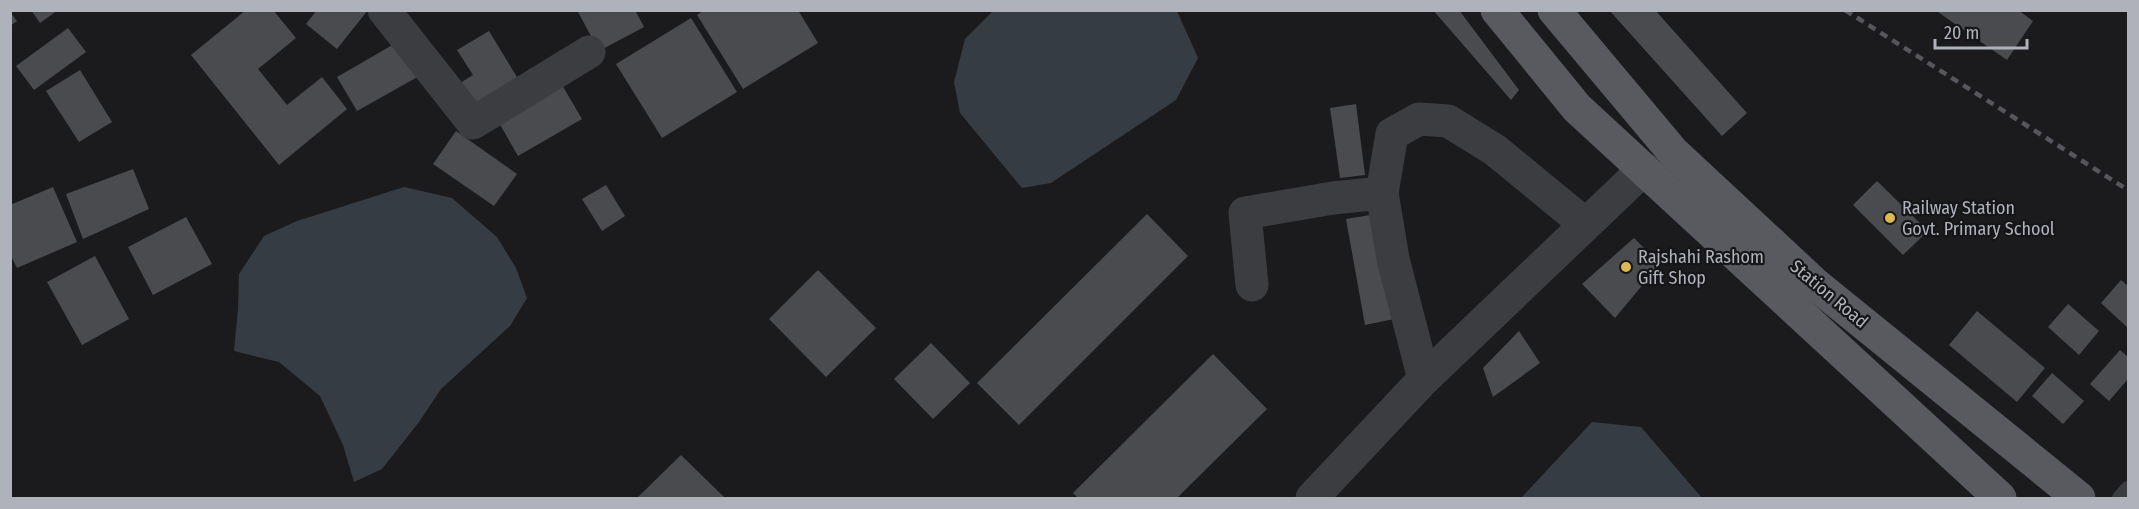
<svg xmlns="http://www.w3.org/2000/svg" width="2139" height="509" viewBox="0 0 2139 509" font-family="'Fira Sans Condensed',sans-serif">
<style>
.water{fill:#363c43}
.building{fill:#4a4b4e}
.lines{fill:none;stroke-linecap:round;stroke-linejoin:round}
.service{stroke:#3c3d41;stroke-width:16}
.minor{stroke:#3c3d41;stroke-width:33}
.primary{stroke:#595a60;stroke-width:33}
.rail{stroke:#55575c;stroke-width:4.5;stroke-dasharray:8 6;stroke-linecap:butt}
.poi-dot{fill:#ddb952;stroke:#161618;stroke-width:2}
.labels{text-anchor:middle;stroke-width:4.5;stroke-linejoin:round;paint-order:stroke}
.poi-label{font-size:18px;fill:#afb2ba;stroke:#161618;text-anchor:start}
.street-label{font-size:18px;fill:#afb2ba;stroke:#161618}
</style>
<rect width="100%" height="100%" fill="#1b1b1d"/>
<g class="water">
<path d="M993 11H1177L1198 58 1176 100 1051 183 1022 188 960 113 954 82 965 39Z"/>
<path d="M404 187 452 198 497 237 516 268 527 298 510 326 441 389 419 422 382 469 354 482 343 445 320 396 279 362 234 351 238 309 239 274 264 236 297 221Z"/>
<path d="M1592 422 1641 427 1702 498H1521Z"/>
</g>
<g class="building">
<path d="M31 10H58L40 23Z"/>
<path d="M246 10H273L296 38 258 69 287 105 322 77 347 109 279 165 191 55Z"/>
<path d="M317 10H368L337 49 306 24Z"/>
<path d="M577 10H635L644 27 599 51Z"/>
<path d="M704 10H798L818 43 743 89 697 15Z"/>
<path d="M1433 10H1459L1519 90 1511 100Z"/>
<path d="M1609 10H1655L1747 113 1722 136Z"/>
<path d="M1935 10H2018L2033 21 2007 60Z"/>
<path d="M10 12 17 21 10 26Z"/>
<path d="M691 18 737 92 662 138 616 64Z"/>
<path d="M68 28 86 52 34 90 16 66Z"/>
<path d="M489 31 520 82 468 113 452 88 473 75 457 50Z"/>
<path d="M401 40 421 75 357 111 337 77Z"/>
<path d="M80 70 112 122 79 142 46 91Z"/>
<path d="M562 85 582 119 518 156 498 121Z"/>
<path d="M1356 104 1365 175 1340 178 1330 108Z"/>
<path d="M456 131 517 174 494 206 433 164Z"/>
<path d="M133 169 149 209 83 239 66 194Z"/>
<path d="M1877 181 1928 231 1903 255 1853 205Z"/>
<path d="M606 185 625 216 602 231 582 199Z"/>
<path d="M53 187 77 242 17 268 10 254V205Z"/>
<path d="M1147 214 1188 256 1019 425 977 383Z"/>
<path d="M1376 214 1394 319 1365 325 1346 219Z"/>
<path d="M186 217 212 264 153 295 128 247Z"/>
<path d="M1634 238 1660 264 1615 318 1582 284Z"/>
<path d="M95 256 129 319 82 345 47 282Z"/>
<path d="M818 270 876 328 826 377 769 319Z"/>
<path d="M2121 280 2128 286V328L2101 303Z"/>
<path d="M2068 304 2099 331 2079 355 2048 327Z"/>
<path d="M1977 311 2045 368 2017 402 1949 345Z"/>
<path d="M1519 331 1540 363 1493 397 1483 368Z"/>
<path d="M931 343 970 383 933 419 894 379Z"/>
<path d="M2120 350 2128 357V379L2109 401 2090 384Z"/>
<path d="M1213 354 1267 409 1177 498H1078L1073 493Z"/>
<path d="M2052 373 2084 401 2063 424 2032 396Z"/>
<path d="M681 455 725 498H637Z"/>
</g>
<g class="lines">
<path class="service" d="M2120 498 2128 489"/>
<g class="minor">
<path d="M384 10 473 123 589 52"/>
<path d="M1382 193 1392 134 1419 119 1448 121 1495 150 1585 224"/>
<path d="M1252 285 1245 213 1333 198 1382 193 1393 259 1424 379"/>
<path d="M1312 498 1424 379 1644 169"/>
</g>
<g class="primary">
<path d="M1497 10 1577 108 2000 498"/>
<path d="M1554 10 1673 152 1815 284 2079 498"/>
</g>
<path class="rail" d="M1845 10 2128 190"/>
</g>
<g class="poi-dot">
<circle cx="1890" cy="218" r="6"/>
<circle cx="1626" cy="267" r="6"/>
</g>
<g class="labels">
<g class="poi-label">
<text x="1902" y="214">Railway Station<tspan x="1902" dy="21">Govt. Primary School</tspan></text>
<text x="1638" y="263">Rajshahi Rashom<tspan x="1638" dy="21">Gift Shop</tspan></text>
</g>
<g class="street-label">
<text transform="translate(1829 294) rotate(40)" y="6">Station Road</text>
</g>
</g>
<rect width="2139" height="509" fill="none" stroke="#afb2ba" stroke-width="24"/>
<path d="M1935 39v9h92v-9" fill="none" stroke="#afb2ba" stroke-width="3"/>
<text x="1944" y="39" font-size="18" fill="#afb2ba" stroke="#161618" stroke-width="4.5" paint-order="stroke">20 m</text>
</svg>
